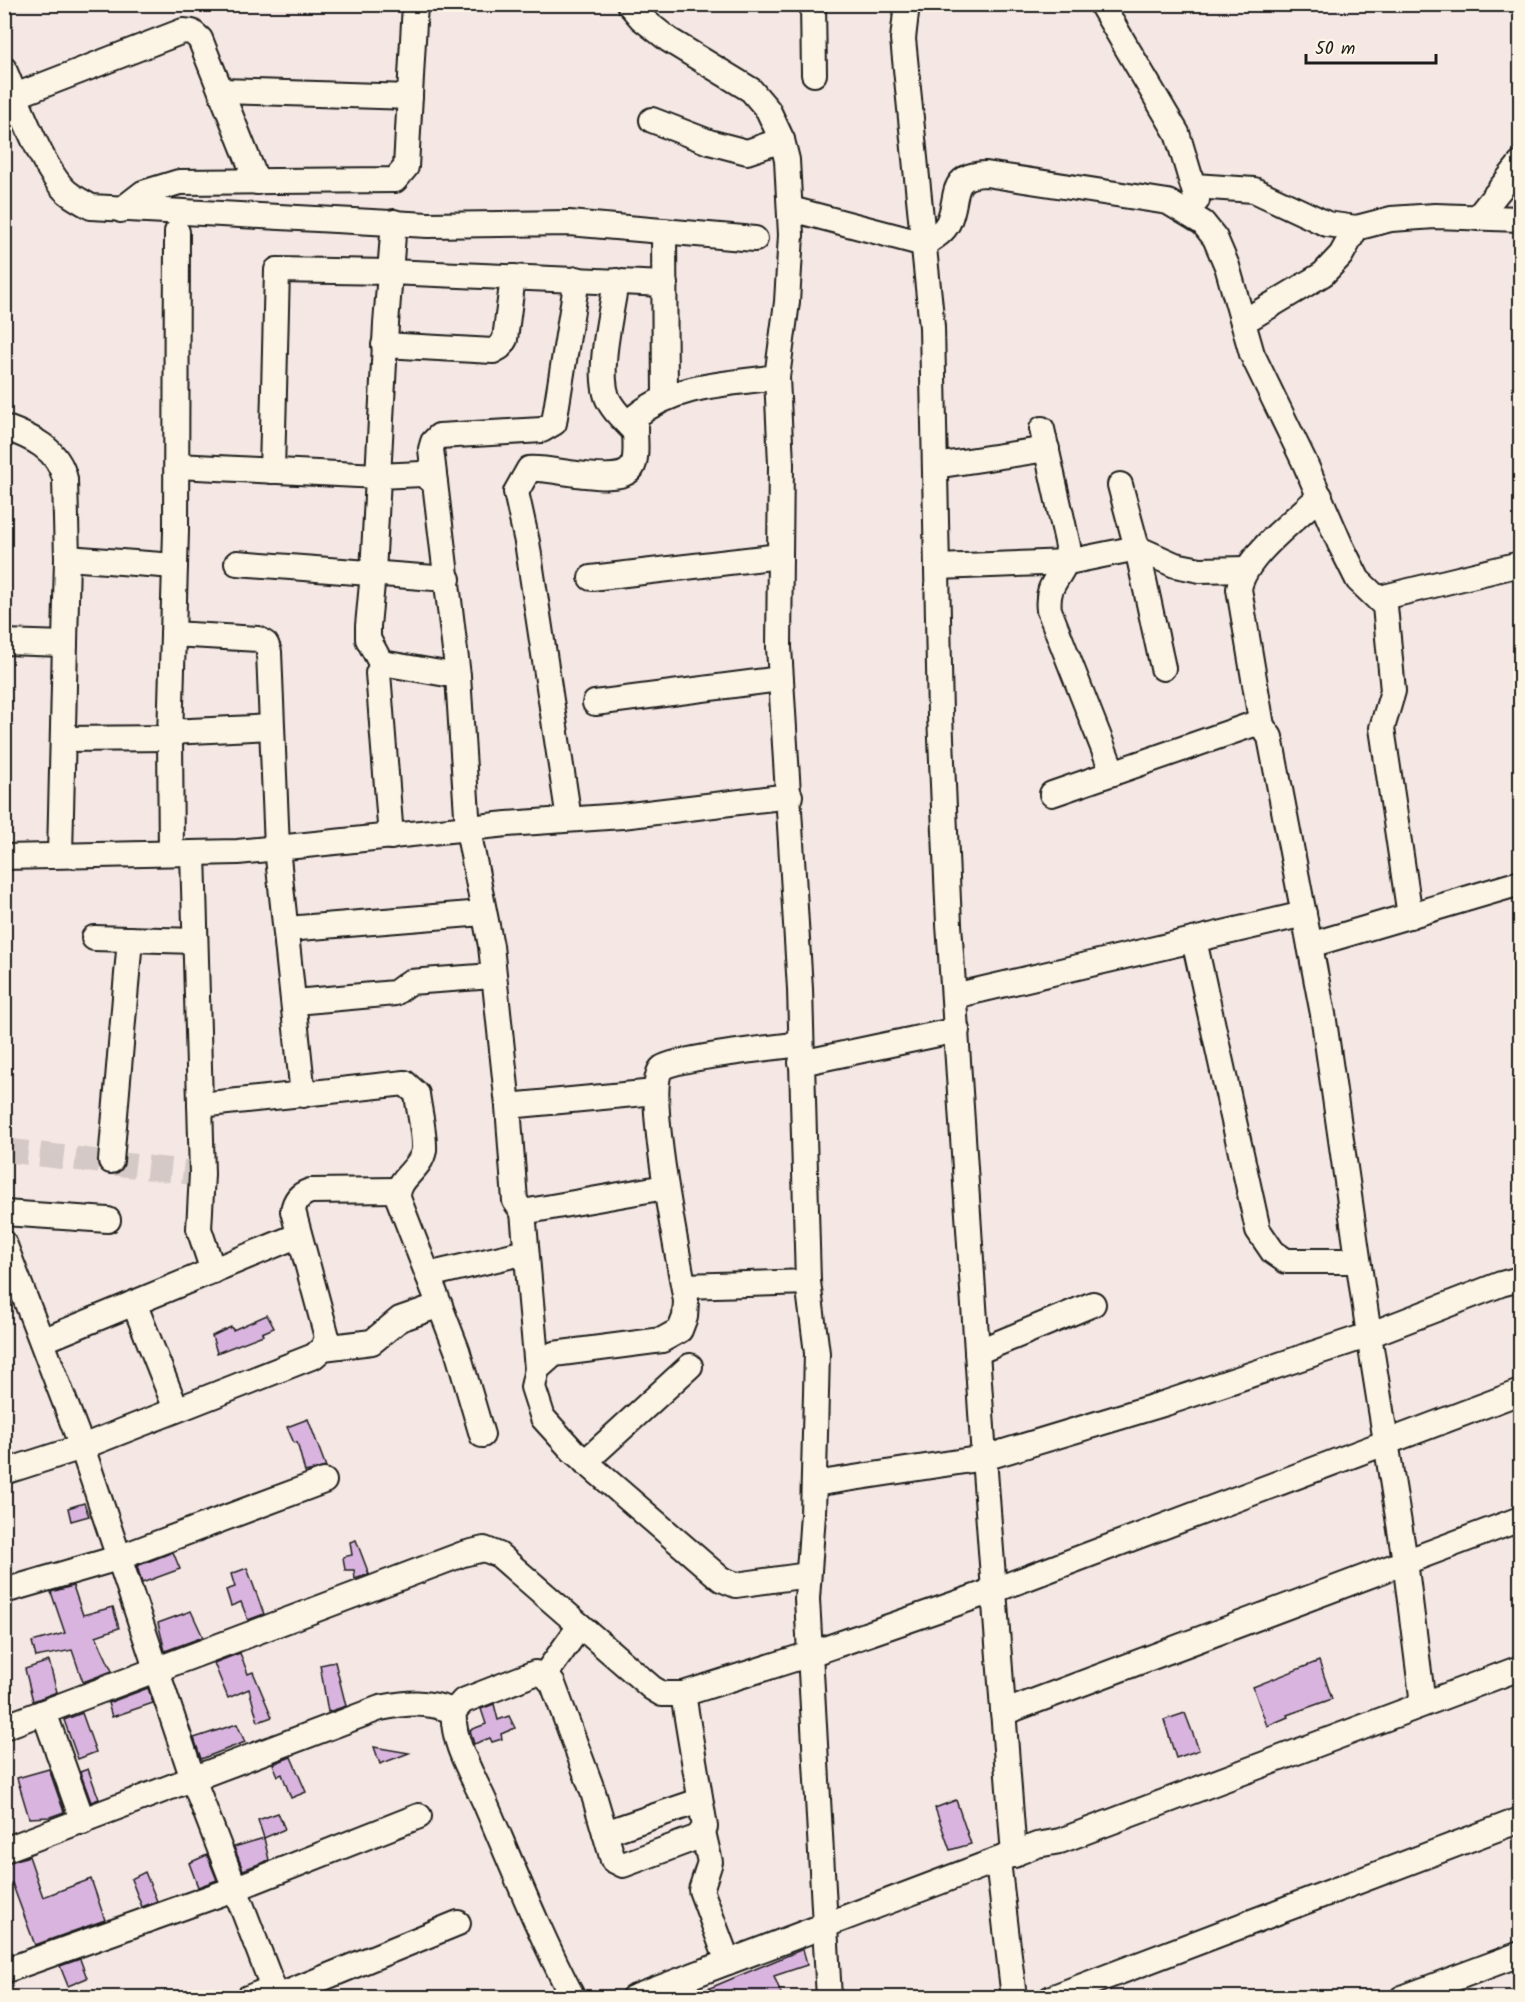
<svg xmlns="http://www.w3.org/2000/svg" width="1525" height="2002" viewBox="0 0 1525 2002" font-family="Kalam,sans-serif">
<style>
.building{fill:#d8b4df;stroke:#1c1c1c;stroke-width:1.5}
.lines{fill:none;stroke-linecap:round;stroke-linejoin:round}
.minor-tunnel{stroke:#d4c9c6;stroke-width:24;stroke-dasharray:24 12;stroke-linecap:butt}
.minor-casing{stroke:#1c1c1c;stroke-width:28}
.minor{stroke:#fcf5e5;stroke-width:24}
</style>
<rect width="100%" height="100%" fill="#f5e8e4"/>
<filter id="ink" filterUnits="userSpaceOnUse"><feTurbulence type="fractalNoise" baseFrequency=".0167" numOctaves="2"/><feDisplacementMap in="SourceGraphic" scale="12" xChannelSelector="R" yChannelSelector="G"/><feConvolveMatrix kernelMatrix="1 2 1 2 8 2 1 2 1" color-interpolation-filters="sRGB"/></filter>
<g filter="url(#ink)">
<g class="building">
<path d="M267 1315 274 1328 262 1333 263 1335 217 1353 212 1336 231 1327 233 1330Z"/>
<path d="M308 1419 326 1467 305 1472 297 1442 294 1443 287 1427Z"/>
<path d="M84 1503 89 1516 71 1521 68 1508Z"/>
<path d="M356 1540 369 1574 355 1579 354 1570H345L343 1557 352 1555 350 1542Z"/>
<path d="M173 1552 180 1569 142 1583 137 1566Z"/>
<path d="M247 1568 264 1614 248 1620 241 1602 231 1606 226 1590 235 1587 231 1574Z"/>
<path d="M73 1586 83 1615 113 1607 119 1628 96 1636 112 1671 83 1682 72 1650 36 1657 32 1642 65 1633 51 1592Z"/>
<path d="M191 1611 203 1637 165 1651 158 1623Z"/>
<path d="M240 1653 248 1674 253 1672 272 1717 258 1722 249 1689 228 1698 214 1663Z"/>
<path d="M49 1661 57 1692 33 1701 25 1669Z"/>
<path d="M1319 1661 1332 1699 1287 1715 1288 1717 1267 1726 1253 1687Z"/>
<path d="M335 1662 346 1706 328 1712 320 1665Z"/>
<path d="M148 1688 153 1703 112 1717 108 1703Z"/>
<path d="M494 1704 498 1720 509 1716 515 1728 501 1734 502 1739 492 1742 490 1738 474 1744 470 1730 486 1724 481 1709Z"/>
<path d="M82 1713 96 1752 78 1759 64 1720Z"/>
<path d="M1185 1713 1199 1750 1176 1758 1164 1720Z"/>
<path d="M237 1724 245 1742 201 1759 194 1738Z"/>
<path d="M374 1747 409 1753 380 1764Z"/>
<path d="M291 1757 306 1792 291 1798 282 1774 278 1776 273 1764Z"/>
<path d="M49 1769 64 1812 50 1817 29 1818 17 1778Z"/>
<path d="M88 1769 99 1799 91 1802 80 1772Z"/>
<path d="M956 1800 971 1844 950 1850 935 1808Z"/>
<path d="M278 1813 285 1829 264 1838 258 1820Z"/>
<path d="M264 1838 269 1860 243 1870 234 1847Z"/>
<path d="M207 1855 217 1880 198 1887 189 1863Z"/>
<path d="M29 1856 43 1897 91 1879 105 1920 35 1945 12 1883 4 1886V1864Z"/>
<path d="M145 1872 157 1901 142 1907 131 1879Z"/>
<path d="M803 1949 807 1965 774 1976 783 1998H686Z"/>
<path d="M80 1959 87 1978 68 1986 60 1966Z"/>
</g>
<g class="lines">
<path class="minor-tunnel" d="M4 1150 202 1174"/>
<g class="minor-casing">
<g id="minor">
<path d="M629 4 641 18 669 40 751 90 768 110 782 140 787 160 791 235 787 302 777 377 781 464 779 647 800 989 808 1282 817 1353 813 1514 807 1599 829 1998"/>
<path d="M813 4 814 74"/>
<path d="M907 4 903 39 932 327 940 715 949 924 984 1458 1014 1855"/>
<path d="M1101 4 1177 133 1197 200"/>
<path d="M4 69C16 98 44 173 67 192 74 198 83 202 91 207L428 225 569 223 755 239"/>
<path d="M221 91 410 97"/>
<path d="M15 96 183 31 192 32 200 39 257 182"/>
<path d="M652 120 709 142 747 152 782 140"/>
<path d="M1194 186 1254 190 1327 224 1356 228 1391 219 1435 216 1520 219"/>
<path d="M791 209 924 244C933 238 943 233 948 223 960 198 947 175 986 174L1168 202 1203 223 1215 238 1227 266 1252 354 1304 461 1340 544 1358 580 1385 606 1393 691 1382 728 1410 916"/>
<path d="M121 210 143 193 179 182 395 180 406 167 415 4"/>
<path d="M1477 218 1520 164"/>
<path d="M664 231 665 398"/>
<path d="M577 279 554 423 542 430 439 436 433 442 431 449 458 676 468 830 491 946 508 1106 515 1201 523 1212 665 1187"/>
<path d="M616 281C612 312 597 368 607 397 612 410 624 420 633 430"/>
<path d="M1243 322 1323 274 1341 255 1356 228"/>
<path d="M384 345 493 351 500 347 505 339 513 277"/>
<path d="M4 427C31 437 58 448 65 479L67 558 60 855"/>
<path d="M1042 429 1068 546C1068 577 1045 578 1049 610L1113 773"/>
<path d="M177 466 378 476 422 474 435 483"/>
<path d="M935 466 1047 449"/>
<path d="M272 471 277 270 390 272 665 284"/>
<path d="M1120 485 1137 548 1163 668"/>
<path d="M67 558 175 566"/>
<path d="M237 563 448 579"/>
<path d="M937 567 1068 562 1137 548 1175 565 1200 570 1245 569"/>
<path d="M591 578 780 556"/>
<path d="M1380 598 1520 564"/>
<path d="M173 634 258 639 266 644 269 652 277 848 303 1095"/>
<path d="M4 642 65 644"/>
<path d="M382 665 368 639V626L373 573 386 324 394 222"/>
<path d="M595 703 780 679"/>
<path d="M1262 726 1239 589C1244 557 1296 519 1320 496"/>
<path d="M170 732 271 727"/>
<path d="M63 739 170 738"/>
<path d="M1052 794 1254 724 1262 726 1270 737 1323 1014 1369 1335 1405 1561 1423 1704"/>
<path d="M569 819 527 542 516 492 529 469C552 466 627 491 634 463 638 448 633 431 636 416 676 384 728 384 777 377"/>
<path d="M391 837 378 673 382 665 388 664 458 676"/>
<path d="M171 853 170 738 176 531 177 232"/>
<path d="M193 853 202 1174 199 1229 213 1271"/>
<path d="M4 857 238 852 507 824 622 816 790 796"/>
<path d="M287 929 483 913"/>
<path d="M94 938 195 941"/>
<path d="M1194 940 1258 1230 1273 1252 1286 1261H1358"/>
<path d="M1310 945 1520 883"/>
<path d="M954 996 1304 914"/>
<path d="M295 1002 395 993 410 982 493 976"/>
<path d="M801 1044C777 1047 676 1058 662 1068 642 1083 681 1269 686 1301L685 1317 680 1330 662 1340 554 1354 537 1369 533 1387 543 1418 573 1451 721 1579 736 1585 808 1575"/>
<path d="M801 1063 957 1030"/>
<path d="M200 1105 405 1083 417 1094C419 1111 425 1133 424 1150 421 1170 397 1177 398 1198L457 1350 482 1435"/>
<path d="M508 1106 655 1092"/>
<path d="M111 1161 130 939"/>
<path d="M523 1212 537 1369"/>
<path d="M4 1213 108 1220"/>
<path d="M4 1243 82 1447 193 1779 277 1998"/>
<path d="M428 1275 526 1252"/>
<path d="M684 1286 808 1282"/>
<path d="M134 1303 176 1409"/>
<path d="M42 1341 299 1235"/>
<path d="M323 1348 372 1342 400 1319 440 1305"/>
<path d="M977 1352 1093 1304"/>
<path d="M585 1462 690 1366"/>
<path d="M4 1472 82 1447 314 1356 323 1348 327 1337 293 1211C295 1200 299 1195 310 1191L398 1190"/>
<path d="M814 1484 984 1458 1166 1403 1369 1335 1501 1284 1520 1279"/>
<path d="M4 1591 118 1558 324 1481"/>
<path d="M545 1675 580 1626"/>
<path d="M44 1712 83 1822"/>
<path d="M1003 1713 1520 1519"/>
<path d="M4 1727 463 1554 484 1549 499 1555 652 1688 662 1694H683L810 1654 995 1590 1520 1392"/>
<path d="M703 1832 710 1862 701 1890 728 1962"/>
<path d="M605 1833 699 1801"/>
<path d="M4 1850 380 1708C409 1702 425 1701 454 1711"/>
<path d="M998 1861 1014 1998"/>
<path d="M4 1971 234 1889 419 1816"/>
<path d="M277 1997 458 1923"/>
<path d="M248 1998 273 1988"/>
<path d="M573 1998C540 1935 514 1870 486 1805 474 1777 451 1742 454 1711L463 1701 535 1673 545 1675 553 1684 593 1792 613 1860 623 1865 698 1837 705 1827 683 1694"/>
<path d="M633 1998 1037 1845 1060 1841 1520 1668"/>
<path d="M1051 1998 1520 1820"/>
<path d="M1402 1998 1520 1954"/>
</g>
</g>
<use href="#minor" class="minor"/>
</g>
</g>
<rect width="1525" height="2002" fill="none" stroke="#fcf5e5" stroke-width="24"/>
<rect x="12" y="12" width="1501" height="1978" fill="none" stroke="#1c1c1c" stroke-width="2" filter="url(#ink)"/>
<path d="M1306 54v9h130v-9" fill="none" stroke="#1c1c1c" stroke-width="3"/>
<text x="1315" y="54" font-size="18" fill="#1c1c1c" stroke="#fcf5e5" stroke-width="4.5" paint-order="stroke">50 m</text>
</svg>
